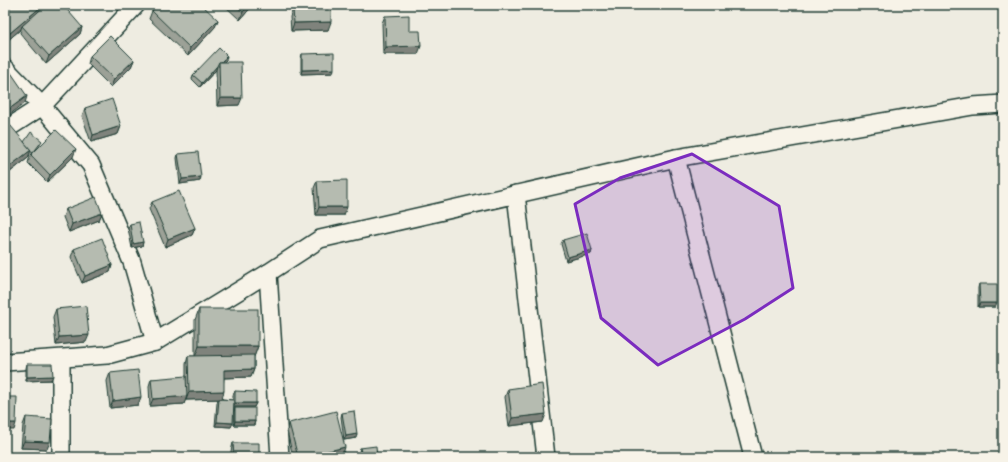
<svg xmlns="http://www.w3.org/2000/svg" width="1008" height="462" viewBox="0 0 1008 462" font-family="Mali,sans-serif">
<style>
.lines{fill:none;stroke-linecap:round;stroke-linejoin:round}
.minor-casing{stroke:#1f3d34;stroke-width:20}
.minor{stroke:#f7f3e8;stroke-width:17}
.wall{fill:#9ca197;stroke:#1f3d34}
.shaded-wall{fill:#7f837b;stroke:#1f3d34}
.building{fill:#b5bbb0;stroke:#1f3d34}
.marked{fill:#7b2cbf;fill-opacity:0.2;stroke:#7b2cbf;stroke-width:3;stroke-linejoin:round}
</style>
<rect width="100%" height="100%" fill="#eeece1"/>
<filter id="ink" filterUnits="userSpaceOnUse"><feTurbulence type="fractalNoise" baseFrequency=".025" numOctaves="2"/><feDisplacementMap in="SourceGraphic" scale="8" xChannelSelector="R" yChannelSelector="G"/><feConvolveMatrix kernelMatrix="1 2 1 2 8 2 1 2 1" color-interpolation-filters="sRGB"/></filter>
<g filter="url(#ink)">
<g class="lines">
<g class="minor-casing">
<g id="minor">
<path d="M5 68 42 106 91 165 132 262 155 342"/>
<path d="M5 130 42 106 136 5"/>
<path d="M676 158 753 457"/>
<path d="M516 194 546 457"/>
<path d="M268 273 280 457"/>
<path d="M5 362 107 355 155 342 268 273 320 239 676 158 973 106 1003 104"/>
<path d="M61 457V359"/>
</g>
</g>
<use href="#minor" class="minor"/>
</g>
<g class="wall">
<path d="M5 5 40 10 82 27 80 34 46 64 20 33 21 29 7 41 5 38Z"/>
<path d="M224 5H253L240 20Z"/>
<path d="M306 5H331L328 30 291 31 290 17 293 9H306Z"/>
<path d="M152 11 218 20 215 27 188 56 149 19Z"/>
<path d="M385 16 409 31 418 54H383L382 23Z"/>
<path d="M302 54 333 73 301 74V58Z"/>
<path d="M90 56 134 60 131 67 111 87 88 64Z"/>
<path d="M226 60 224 62 239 105 217 106 216 70 200 87 192 79 193 75Z"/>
<path d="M85 108 121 126 118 134 91 142 82 116Z"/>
<path d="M5 129 24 142 41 145 40 146 73 157 47 182 28 163 30 156 29 155 28 158 5 176Z"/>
<path d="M178 154 200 181 180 184 177 158Z"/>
<path d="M317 181 344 215H316L314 188Z"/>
<path d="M152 202 195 228 192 235 165 247 149 209Z"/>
<path d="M66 209 102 213 99 220 69 232 63 217Z"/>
<path d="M130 224 143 242 142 246 132 248 128 228Z"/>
<path d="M563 240 592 250 591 254 566 261 561 244Z"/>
<path d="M74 249 112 265 110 272 82 283 71 257Z"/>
<path d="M979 284 995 307H978V288Z"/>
<path d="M56 309 86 342 56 345 53 317Z"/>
<path d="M199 309 258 346 254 357V369L251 377 224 378 222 399 233 400V395L235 391 256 403 254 407H234L231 427 215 426 217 403 218 399 186 400V398L184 404 150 406 149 386 151 379 186 381V364L188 356H195V320Z"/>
<path d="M27 364 51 380 26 381V368Z"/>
<path d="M110 373 138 405 110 408 107 381Z"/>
<path d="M508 389 543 422 509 426 505 397Z"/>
<path d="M235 408 255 421 254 425H234V412Z"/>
<path d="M342 413 356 438 344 440 341 417Z"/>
<path d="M26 417 47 449 21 448 23 425Z"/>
<path d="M289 423 343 454 332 457H293L287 431Z"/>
<path d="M233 443 259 457H231V451Z"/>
<path d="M360 448 377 457H360L359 452Z"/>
</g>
<g class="shaded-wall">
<path d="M249 5H253L240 20 243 12Z"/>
<path d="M42 6 39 13 22 26 21 29 7 41 10 33Z"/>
<path d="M218 20 215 27 188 56 190 48Z"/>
<path d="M331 22 328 30 291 31 294 23Z"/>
<path d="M82 27 80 34 46 64 49 56Z"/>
<path d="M421 46 418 54H383L386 47Z"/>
<path d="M227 56 226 60 219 67V65Z"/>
<path d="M134 60 131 67 111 87 114 79Z"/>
<path d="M217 66 216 70 200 87 202 83Z"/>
<path d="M334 69 333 73 301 74 302 70Z"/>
<path d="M27 96 25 103 5 118V112Z"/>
<path d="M220 98H242L239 105 217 106Z"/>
<path d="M121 126 118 134 91 142 93 135Z"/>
<path d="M76 149 73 157 47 182 50 175Z"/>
<path d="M31 150 28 158 5 176V170Z"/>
<path d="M201 177 200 181 180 184 182 179Z"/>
<path d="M319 207H347L344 215H316Z"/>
<path d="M102 213 99 220 69 232 72 224Z"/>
<path d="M195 228 192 235 165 247 168 239Z"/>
<path d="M143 242 142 246 132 248 133 244Z"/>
<path d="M592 250 591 254 566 261 568 257Z"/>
<path d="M112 265 110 272 82 283 85 276Z"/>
<path d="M980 303H997L995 307H978Z"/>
<path d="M89 335 86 342 56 345 59 337Z"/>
<path d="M199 346H258L254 357H195Z"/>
<path d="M254 369 251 377 221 378 224 370Z"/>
<path d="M53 376 51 380 26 381 27 377Z"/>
<path d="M224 391 222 399 186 400 189 392Z"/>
<path d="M187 396 184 404 150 406 153 399Z"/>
<path d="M141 397 138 405 110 408 113 401Z"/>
<path d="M235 403H256L254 407H233Z"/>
<path d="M546 414 543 422 509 426 512 418Z"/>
<path d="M235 421H255L254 425H234Z"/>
<path d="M217 422 233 423 231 427 215 426Z"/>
<path d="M5 423H16L14 430H5Z"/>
<path d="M357 434 356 438 344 440 346 436Z"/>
<path d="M24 441 50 442 47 449 21 448Z"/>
<path d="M345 447 343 454 332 457H304Z"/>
</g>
<g class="building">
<path d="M5 5H41L42 6 10 33 5 27Z"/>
<path d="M46 5H63L82 27 49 56 22 26Z"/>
<path d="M157 5H202L218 20 190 48 152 11Z"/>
<path d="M235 5H249L243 12Z"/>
<path d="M309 5H331V22L294 23 293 9 309 8Z"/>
<path d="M409 15V31H420L421 46 386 47 385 16Z"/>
<path d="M110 36 134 60 114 79 90 56Z"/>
<path d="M219 48 227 56 221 62H219L217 66 202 83 193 75Z"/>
<path d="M334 53V69L302 70V54Z"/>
<path d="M219 62H241L242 98H220Z"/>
<path d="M5 64 27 96 5 112Z"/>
<path d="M112 99 121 126 93 135 85 108Z"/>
<path d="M10 125 31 150 5 170V129Z"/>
<path d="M56 130 76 149 50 175 31 155Z"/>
<path d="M31 132 42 141 33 153 30 151 31 150 24 142Z"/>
<path d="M198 152 201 177 182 179 178 154Z"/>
<path d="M347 180V207H319L317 181Z"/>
<path d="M179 191 195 228 168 239 152 202Z"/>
<path d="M96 197 102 213 72 224 66 209Z"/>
<path d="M139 222 143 242 133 244 130 224Z"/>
<path d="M587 233 592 250 568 257 563 240Z"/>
<path d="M102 238 112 265 85 276 74 249Z"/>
<path d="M979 284H997V303H980Z"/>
<path d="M86 306 89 335 59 337 56 309Z"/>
<rect x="199" y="309" width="59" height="37"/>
<path d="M254 355V369L224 370V391L189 392 188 356Z"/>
<path d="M27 364H52L53 376 27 377Z"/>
<path d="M138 370 141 397 113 401 110 373Z"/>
<path d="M186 376 187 396 153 399 151 379Z"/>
<path d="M542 384 546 414 512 418 508 389Z"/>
<path d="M235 391 256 392V403H235Z"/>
<path d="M5 397H17L16 423H5Z"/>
<path d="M219 399 234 400 233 423 217 422Z"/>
<rect x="235" y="408" width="20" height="13"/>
<path d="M336 411 345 447 304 457H298L289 423Z"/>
<path d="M354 411 357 434 346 436 342 413Z"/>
<path d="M26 417 52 419 50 442 24 441Z"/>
<path d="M233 443H259V457H234Z"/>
<path d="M376 446 377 457H362L360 448Z"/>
</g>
</g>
<path class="marked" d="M692 154 779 206 793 288 745 319 658 365 601 318 575 204 620 178Z"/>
<rect width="1008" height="462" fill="none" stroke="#f7f3e8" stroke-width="20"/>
<rect x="10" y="10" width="988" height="442" fill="none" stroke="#1f3d34" stroke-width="1.5" filter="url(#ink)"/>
</svg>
